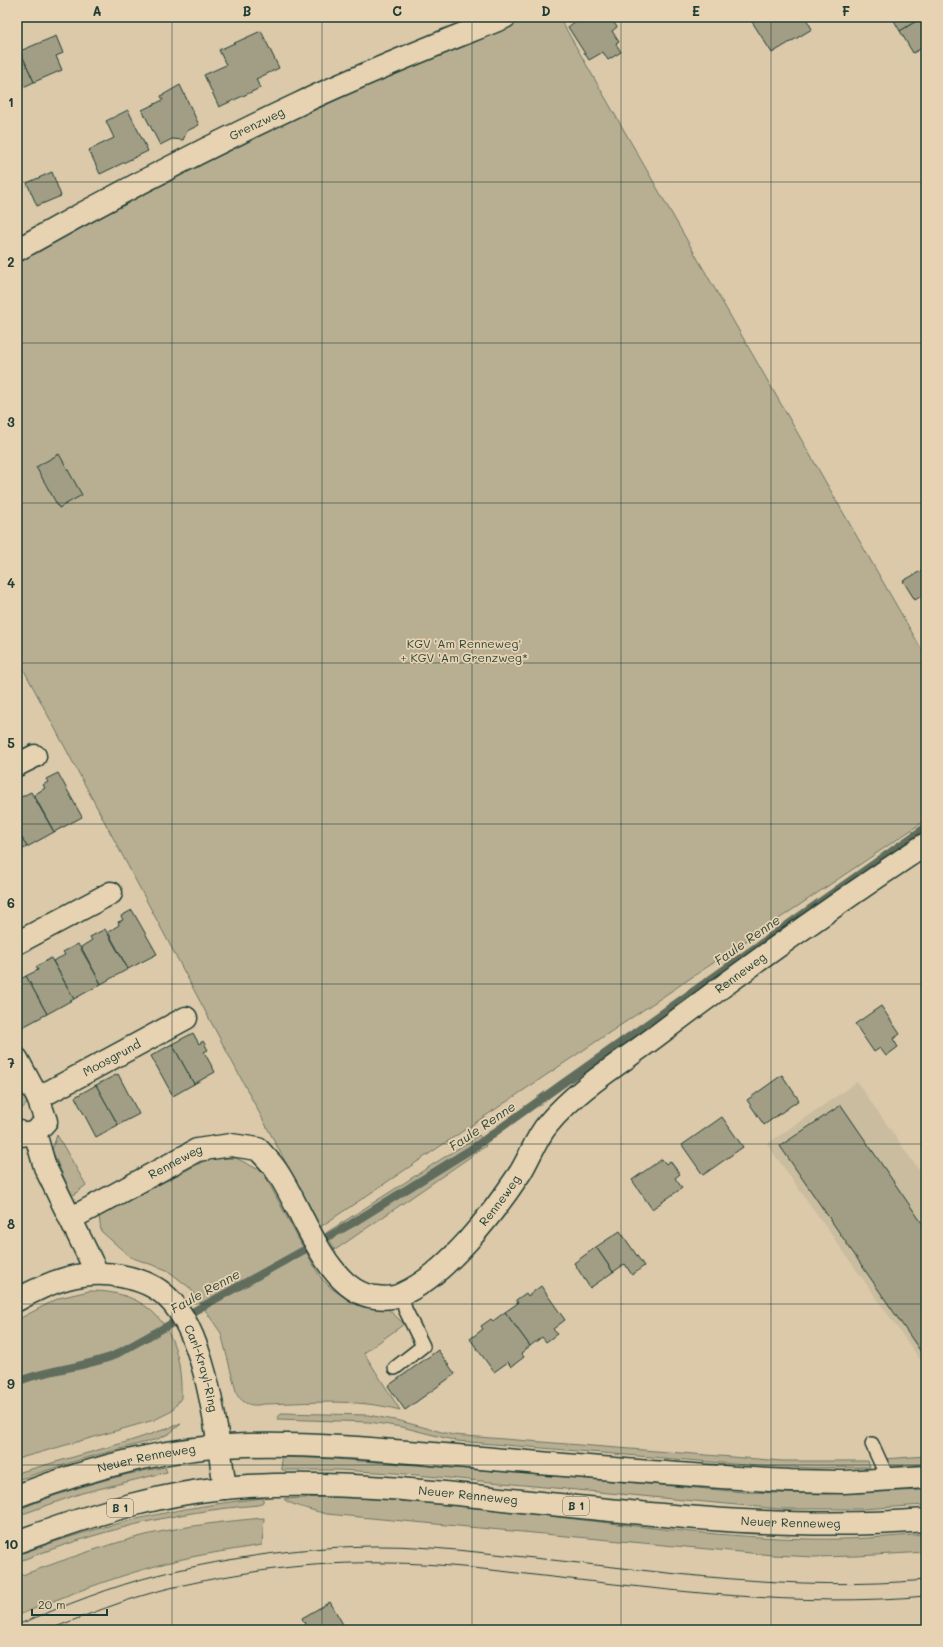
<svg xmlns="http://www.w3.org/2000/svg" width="943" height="1647" viewBox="0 0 943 1647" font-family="Mali,sans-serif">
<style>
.built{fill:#cabc9f}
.green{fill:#b8af93;stroke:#6c7664}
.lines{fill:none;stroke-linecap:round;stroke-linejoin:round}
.stream{stroke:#606d5d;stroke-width:8}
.building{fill:#a19e85;stroke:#1f3d34}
.service-casing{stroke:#1f3d34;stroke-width:16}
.minor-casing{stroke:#1f3d34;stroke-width:25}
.primary-casing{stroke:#1f3d34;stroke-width:25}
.service{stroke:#e7d2b1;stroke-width:13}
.minor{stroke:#e7d2b1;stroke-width:22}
.primary{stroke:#e7d2b1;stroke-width:22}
.tram{stroke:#1f3d34;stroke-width:1}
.grid{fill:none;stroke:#1f3d34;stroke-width:1;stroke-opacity:0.55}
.labels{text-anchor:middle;stroke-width:3.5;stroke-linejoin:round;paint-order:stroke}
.shield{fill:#e7d2b1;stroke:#5b6a5a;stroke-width:1}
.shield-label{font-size:11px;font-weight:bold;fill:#1f3d34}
.street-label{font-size:12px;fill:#1f3d34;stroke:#e7d2b1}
.park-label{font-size:12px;fill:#2e483e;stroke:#e7d2b1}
.water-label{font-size:13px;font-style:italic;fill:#2f493e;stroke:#e7d2b1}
.neatline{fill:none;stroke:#1f3d34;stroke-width:1.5}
.grid-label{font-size:13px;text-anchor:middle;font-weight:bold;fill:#1f3d34}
</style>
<rect width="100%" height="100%" fill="#dbc9aa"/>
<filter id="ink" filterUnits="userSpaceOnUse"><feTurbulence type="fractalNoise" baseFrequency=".025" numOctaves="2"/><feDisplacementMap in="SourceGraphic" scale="8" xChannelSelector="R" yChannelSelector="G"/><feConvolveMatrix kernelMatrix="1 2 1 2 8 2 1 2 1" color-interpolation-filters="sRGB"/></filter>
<g filter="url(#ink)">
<path class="built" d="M857 1082 926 1180V1368L767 1144Z"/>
<g class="green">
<path d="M522 17H559L926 657V820L320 1227 17 657V263L187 170 423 59Z"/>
<path d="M17 1078 28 1100 26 1105 20 1110 17 1109Z"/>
<path d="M57 1135 86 1185 72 1196 52 1150Z"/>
<path d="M479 1135 486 1146 335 1250 326 1233Z"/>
<path d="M236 1158 263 1172 299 1240 321 1278 331 1288 353 1303 363 1307 388 1309 404 1324 364 1353 400 1410C355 1398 308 1403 263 1404 252 1407 244 1404 237 1395L221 1333 190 1288 167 1270 130 1257 101 1231 99 1216 208 1159Z"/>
<path d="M89 1291C156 1290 183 1336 181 1398L172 1411 154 1420 17 1459V1320L59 1298Z"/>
<path d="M281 1413 368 1415 400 1421 453 1435 782 1461H868L870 1467 812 1468 759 1466 457 1441 402 1427 369 1422 277 1419Z"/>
<path d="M181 1424 170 1433 158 1439 82 1459 17 1480V1473L130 1441Z"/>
<path d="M926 1456V1464L890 1466 884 1459Z"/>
<path d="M281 1457 334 1459 508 1472 743 1492 826 1494 926 1490V1505L861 1509H780L395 1473 338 1470H282Z"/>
<path d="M165 1467 167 1472 82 1493 17 1516V1510C64 1491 115 1475 165 1467Z"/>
<path d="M323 1497C486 1500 647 1536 811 1539 849 1540 888 1537 926 1534V1552L857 1556 815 1557 773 1555 327 1514C319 1512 287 1504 284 1499Z"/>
<path d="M263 1498V1502L258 1505C171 1512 98 1531 17 1562V1555L23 1553C101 1524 180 1507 263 1498Z"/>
<path d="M264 1518 262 1545C225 1551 188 1556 152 1567 106 1580 61 1597 17 1616V1577C61 1561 104 1545 150 1534 187 1526 226 1521 264 1518Z"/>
</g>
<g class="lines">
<path class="stream" d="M17 1382C48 1369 82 1368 113 1356L351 1224 473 1148 562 1084 926 827"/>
</g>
<g class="building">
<path d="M581 17H603L606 22 611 19 617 27 612 31 619 42 616 44 621 52 608 60 603 52 589 60 568 27Z"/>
<path d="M749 17H805L812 29 772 53Z"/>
<path d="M892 17H923L900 31Z"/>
<path d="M923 17H926V46L913 53 900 31Z"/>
<path d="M261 31 279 68 256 79 260 88 219 107 204 75 226 65 219 50Z"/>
<path d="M56 36 63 53 56 56 62 70 34 82 20 51Z"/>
<path d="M20 51 34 82 17 90V53Z"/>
<path d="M180 85 199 125 187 131 183 140 172 139 160 145 142 110 163 100 161 96Z"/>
<path d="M128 110 148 151 100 174 89 150 114 138 106 121Z"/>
<path d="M52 172 61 196 37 206 27 183Z"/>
<path d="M59 454 82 495 59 508 36 467Z"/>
<path d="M926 568V593L915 600 903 581Z"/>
<path d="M58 773 82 817 54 832 34 795 45 788 43 785 48 782 46 779Z"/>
<path d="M31 792 54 832 27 847 17 829V799Z"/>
<path d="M17 829 27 847 17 852Z"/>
<path d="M132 910 157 954 128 969 108 932 119 925 118 922 123 920 121 916Z"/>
<path d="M105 929 128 969 101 984 81 947 92 940 90 937Z"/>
<path d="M78 944 101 984 74 999 53 961 65 955 63 952Z"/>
<path d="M51 958 74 999 47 1014 26 976 38 970 36 967Z"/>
<path d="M26 976 47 1014 19 1029 17 1026V981Z"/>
<path d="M881 1006 900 1034 893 1039 898 1047 886 1056 880 1048 874 1052 855 1024Z"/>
<path d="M193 1033 199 1044 203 1041 208 1050 204 1052 215 1072 194 1084 172 1044Z"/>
<path d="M172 1044 194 1084 173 1096 151 1056Z"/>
<path d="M118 1074 139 1114 118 1125 96 1085Z"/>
<path d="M782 1075 799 1100 764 1125 747 1100Z"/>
<path d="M96 1085 118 1125 96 1137 75 1097Z"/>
<path d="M841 1105 926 1229V1349L921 1352 780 1146Z"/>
<path d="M722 1117 743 1147 703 1175 682 1145Z"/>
<path d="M662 1159 666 1164 670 1161 680 1174 675 1178 682 1188 652 1209 632 1180Z"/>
<path d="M620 1231 644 1266 632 1275 625 1264 613 1272 596 1247Z"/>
<path d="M596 1247 613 1272 590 1288 574 1263Z"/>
<path d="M541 1286 565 1320 553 1329 557 1334 546 1342 542 1337 530 1346 505 1312 518 1303 516 1300 526 1293 528 1296Z"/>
<path d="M505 1312 530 1346 521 1353 524 1357 511 1367 508 1362 494 1372 470 1339 483 1329 481 1326 491 1319 493 1321Z"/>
<path d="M438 1350 455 1374 405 1410 388 1386Z"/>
<path d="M330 1602 344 1626 337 1630H308L302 1618Z"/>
</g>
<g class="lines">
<g class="service-casing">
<g id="service">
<path d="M395 1368 423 1346 405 1309 402 1295"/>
<path d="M872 1444 889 1481"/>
</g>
</g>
<g class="minor-casing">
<g id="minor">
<path id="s1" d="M17 250C109 198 203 149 299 104 366 72 436 45 505 17"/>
<path d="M17 765 35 756"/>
<path d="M17 943 111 893"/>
<path d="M17 1059 38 1098 46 1121 35 1133 20 1135 17 1131"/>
<path id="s2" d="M38 1098 186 1018"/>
<path d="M35 1133 45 1167 97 1273"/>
<path id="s3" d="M72 1218 197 1150 231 1145 258 1149C264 1156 271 1162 276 1170 301 1205 326 1292 375 1297 383 1298 395 1298 402 1294 446 1275 494 1212 520 1173 530 1157 536 1138 548 1124 577 1089 619 1064 655 1037 743 970 834 905 926 844"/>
<path id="s4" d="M17 1300C49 1282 83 1268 121 1276 137 1279 155 1285 167 1297 207 1334 217 1435 225 1488"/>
</g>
</g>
<g class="primary-casing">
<g id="primary">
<path id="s5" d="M17 1496C89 1468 168 1447 246 1445 320 1443 395 1451 469 1457 576 1466 683 1476 790 1481L844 1482 926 1477"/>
<path id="s6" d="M17 1542C92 1514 169 1490 249 1486 341 1481 431 1491 521 1501 656 1515 791 1531 926 1520"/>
</g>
</g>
<use href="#service" class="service"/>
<use href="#minor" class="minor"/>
<use href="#primary" class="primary"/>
<g class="tram">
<path d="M17 1625C64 1606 112 1586 161 1574 233 1557 307 1546 381 1546 432 1546 483 1553 534 1558 663 1572 795 1592 926 1580"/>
<path d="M48 1630C87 1615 126 1599 166 1589 238 1572 313 1561 387 1563 439 1563 491 1570 543 1576 670 1590 798 1608 926 1596"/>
</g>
</g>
</g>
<path class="grid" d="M172 17V1630M322 17V1630M472 17V1630M621 17V1630M771 17V1630M17 182H926M17 343H926M17 503H926M17 663H926M17 824H926M17 984H926M17 1144H926M17 1304H926M17 1465H926"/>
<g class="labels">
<g class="shield">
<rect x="563" y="1497" width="26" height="18" rx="3"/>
<rect x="107" y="1499" width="26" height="18" rx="3"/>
</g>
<g class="shield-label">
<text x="576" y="1510">B 1</text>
<text x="120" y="1512">B 1</text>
</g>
<g class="street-label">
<text dy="4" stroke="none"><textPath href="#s1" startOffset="271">Grenzweg</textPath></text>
<text dy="4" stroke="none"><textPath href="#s3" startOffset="898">Renneweg</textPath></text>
<text dy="4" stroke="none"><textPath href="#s2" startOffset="84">Moosgrund</textPath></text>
<text dy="4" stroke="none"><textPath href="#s3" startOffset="118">Renneweg</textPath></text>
<text dy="4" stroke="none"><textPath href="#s3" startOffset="562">Renneweg</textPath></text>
<text dy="4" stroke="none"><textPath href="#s4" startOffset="241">Carl-Krayl-Ring</textPath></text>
<text dy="4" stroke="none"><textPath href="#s5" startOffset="135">Neuer Renneweg</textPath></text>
<text dy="4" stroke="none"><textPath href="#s6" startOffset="459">Neuer Renneweg</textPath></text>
<text dy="4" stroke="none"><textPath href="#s6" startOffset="783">Neuer Renneweg</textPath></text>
</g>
<g class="park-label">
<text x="464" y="648">KGV 'Am Renneweg'<tspan x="464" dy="14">+ KGV 'Am Grenzweg*</tspan></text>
</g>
<g class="water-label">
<text transform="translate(747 940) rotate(-35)" y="5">Faule Renne</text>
<text transform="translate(482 1126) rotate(-34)" y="5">Faule Renne</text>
<text transform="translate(205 1291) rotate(-29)" y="5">Faule Renne</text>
</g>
</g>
<rect width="943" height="1647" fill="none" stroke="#e7d2b1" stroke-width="44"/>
<path d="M32 1609v6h75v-6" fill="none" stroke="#1f3d34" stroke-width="2"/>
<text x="38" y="1609" font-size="12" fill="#1f3d34" stroke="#e7d2b1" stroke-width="3" paint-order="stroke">20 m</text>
<rect x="22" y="22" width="899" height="1603" class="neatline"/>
<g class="grid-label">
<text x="97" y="16">A</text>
<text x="247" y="16">B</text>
<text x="397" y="16">C</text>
<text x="546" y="16">D</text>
<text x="696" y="16">E</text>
<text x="846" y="16">F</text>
<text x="11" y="107">1</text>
<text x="11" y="267">2</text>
<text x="11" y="427">3</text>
<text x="11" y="588">4</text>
<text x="11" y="748">5</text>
<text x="11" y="908">6</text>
<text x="11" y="1068">7</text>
<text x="11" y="1229">8</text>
<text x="11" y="1389">9</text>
<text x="11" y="1549">10</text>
</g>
</svg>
